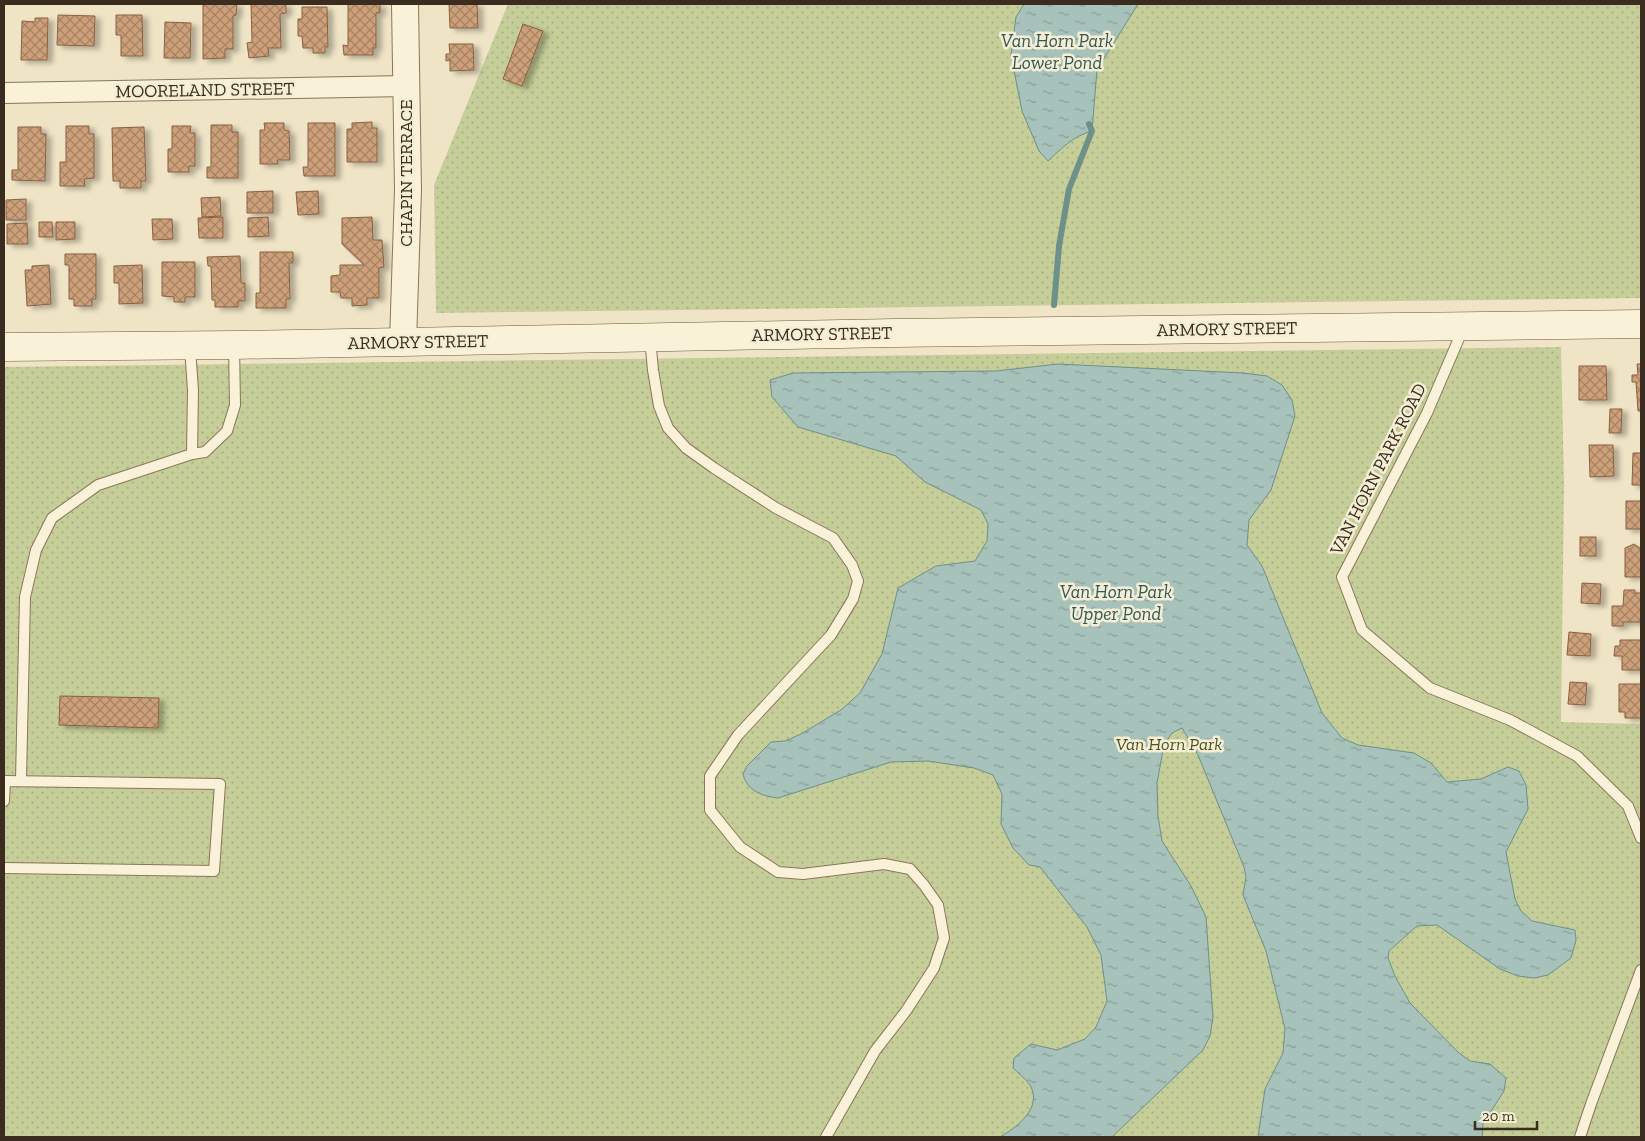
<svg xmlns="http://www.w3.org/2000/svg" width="1645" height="1141" viewBox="0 0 1645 1141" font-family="'Zilla Slab',serif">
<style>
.park{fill:url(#park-dots)}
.water{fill:url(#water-ripples);stroke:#6d9089}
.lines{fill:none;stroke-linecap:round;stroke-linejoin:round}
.stream{stroke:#6d9089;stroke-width:6}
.building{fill:url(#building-cross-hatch);stroke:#896040;filter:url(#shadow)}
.service-casing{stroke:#8a765a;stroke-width:12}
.minor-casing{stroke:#8a765a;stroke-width:22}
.tertiary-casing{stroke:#8a765a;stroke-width:28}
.secondary-casing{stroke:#6c573e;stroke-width:29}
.service{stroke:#f9f1d8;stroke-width:10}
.minor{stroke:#f9f1d8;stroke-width:20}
.tertiary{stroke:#f9f1d8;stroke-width:26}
.secondary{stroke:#f9f1d8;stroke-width:28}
.labels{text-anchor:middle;stroke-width:5;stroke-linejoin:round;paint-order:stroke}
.street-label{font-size:18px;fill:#3a2d1f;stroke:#f6eed4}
.park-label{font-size:18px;font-style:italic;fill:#485625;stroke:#f6eed4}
.water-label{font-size:19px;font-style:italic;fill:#2e5a59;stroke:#f6eed4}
</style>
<defs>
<pattern id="park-dots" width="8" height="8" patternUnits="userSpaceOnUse" patternTransform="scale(1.25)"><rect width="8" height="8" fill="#c5cd98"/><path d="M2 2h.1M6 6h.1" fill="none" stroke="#aab083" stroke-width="1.8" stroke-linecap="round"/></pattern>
<pattern id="water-ripples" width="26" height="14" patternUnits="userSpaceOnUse" patternTransform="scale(1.25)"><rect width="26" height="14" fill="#a6c2bb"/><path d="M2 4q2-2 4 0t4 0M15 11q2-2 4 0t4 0" fill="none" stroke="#889e97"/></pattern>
<pattern id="building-cross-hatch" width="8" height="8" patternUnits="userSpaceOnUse" patternTransform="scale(1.25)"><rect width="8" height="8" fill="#cda07a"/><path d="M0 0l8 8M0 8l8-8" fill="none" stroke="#a78363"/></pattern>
<filter id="shadow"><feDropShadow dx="5.5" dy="3" stdDeviation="2.5" flood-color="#0004"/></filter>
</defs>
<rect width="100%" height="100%" fill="#efe4c5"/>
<g class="park">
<path d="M508 4H1641V298L436 313 434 185Z"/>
<path d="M1561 347 1564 485 1561 722 1641 724V1137H4V367Z"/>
</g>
<g class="water">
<path d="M1024 4H1138L1097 70 1092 131C1073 136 1061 149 1048 161L1039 151 1022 111 1011 55 1016 17Z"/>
<path d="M1058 364 1243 373 1267 376 1282 385 1292 400 1295 416 1271 490 1249 520 1247 545 1262 566 1322 713 1342 738 1358 745 1414 753 1431 763 1447 782 1481 779 1508 767 1519 771 1526 785 1528 809 1506 852 1515 899 1521 911 1532 921 1575 930 1576 940 1571 958 1548 975 1534 978 1518 976 1500 969 1437 925 1417 926 1389 951 1388 958 1395 976 1410 1003 1459 1053 1470 1061 1490 1064 1506 1078 1504 1091 1483 1124 1482 1137H1258L1265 1089 1283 1053 1285 1029 1266 951 1243 895 1246 877 1244 867 1198 755 1182 728 1172 733 1164 745 1157 783 1158 816 1162 841 1191 886 1206 917 1213 1017 1210 1036 1203 1050 1112 1137H1000C1017 1127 1043 1108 1030 1085 1026 1079 1018 1073 1013 1068L1014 1058 1031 1044 1057 1050 1085 1039 1096 1027 1107 1001 1101 955 1087 927 1040 867 1029 865 1013 848 1001 824 1002 794 993 775 974 768 928 761 891 762 778 798C762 796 747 791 743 774L747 766 771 742 785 741 801 734 841 710 860 693 882 654 898 588 936 566 975 561 987 541 988 524 981 510 925 482 896 456 798 427 772 397 770 380 793 373 996 371Z"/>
</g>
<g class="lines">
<path class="stream" d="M1054 305 1059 246 1069 189 1092 131 1089 124"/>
</g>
<g class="building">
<path d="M203 4H237L236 15 233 16V49H225V58L203 59Z"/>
<path d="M251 4H286V13L280 14 281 48H268L269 56 249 58 247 43 252 42Z"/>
<path d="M348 4H380V13H376V48H373V55H344L343 45 348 46Z"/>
<path d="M449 4H477L478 28H450Z"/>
<path d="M302 7H327L328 47H325V53H313V48H303L302 36H298V19H302Z"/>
<path d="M58 15 95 16 94 46 57 45Z"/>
<path d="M116 15H142L143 56H121V35H116Z"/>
<path d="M35 18H48L47 60H21L22 21 35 22Z"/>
<path d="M165 22 191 23 190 58H164Z"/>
<path d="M523 24 543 31 522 86 503 79Z"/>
<path d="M449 44H473L474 70 450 71V60L446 61V54H450Z"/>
<path d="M372 122V128H377V162H347V129H352V123Z"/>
<path d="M264 123H284V130L289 131 290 160H277L278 164H260V130H265Z"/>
<path d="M308 123H335V176H304L303 167H308Z"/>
<path d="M211 125H232V132H238V178H207V167H211Z"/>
<path d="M66 126H89V134H94V178L84 179 85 186H60V162H66Z"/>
<path d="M172 126H191L190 133H195V166H189V172H168V149H172Z"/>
<path d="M18 127H41V134H46L45 181 12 180V170H18Z"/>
<path d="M144 127 146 181H141V188H120V181H113L112 128Z"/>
<path d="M273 191V213H247V192Z"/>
<path d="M318 191 319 214 298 215 296 192Z"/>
<path d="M220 197 221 216 202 217 201 198Z"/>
<path d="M26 199V220H6V200Z"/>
<path d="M223 217V238H199L198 218Z"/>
<path d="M268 217 269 236 248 237V218Z"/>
<path d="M372 217 373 240H382L384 267 379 268V298H367V305L352 306V298H341L340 292H331V276L340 275V265H364L342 244V218Z"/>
<path d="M152 219H172L173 239 153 240Z"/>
<path d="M39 222H52L53 237H39Z"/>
<path d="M56 222H75V239L56 240Z"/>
<path d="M27 223 28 244H7V224Z"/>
<path d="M260 252H293V263H289L290 299H286V308H256V293H260Z"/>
<path d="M65 254H96V299H92V306H74V299H69V265H65Z"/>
<path d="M240 256 241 283H245V301H238V307H215V300H212L211 266H208L207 257Z"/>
<path d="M162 262H195V297H185V302H174V297L162 296Z"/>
<path d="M49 265 51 304 27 306 25 270H32V266Z"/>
<path d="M142 265 143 303 119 304V283H114V266Z"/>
<path d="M1637 364H1641V411H1638L1636 382H1632V375H1638Z"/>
<path d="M1579 366H1606L1607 400H1579Z"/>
<path d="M1610 409H1622L1621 433H1609Z"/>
<path d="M1589 445H1613L1614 476 1590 477Z"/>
<path d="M1633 453H1641V485H1632Z"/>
<rect x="1626" y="501" width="15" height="28"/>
<rect x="1580" y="537" width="16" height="19"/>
<path d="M1634 544 1641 549V577H1625V548Z"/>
<path d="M1582 583 1601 584 1600 604 1581 603Z"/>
<path d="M1624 590H1635V593H1641V622H1623V626H1612V606H1623Z"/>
<path d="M1569 632 1591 634 1590 656 1567 655Z"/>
<path d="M1620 640H1641V670H1622V656H1614L1615 646H1620Z"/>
<path d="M1570 682 1587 683 1585 705 1568 704Z"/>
<path d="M1619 684H1641V718H1625V712H1619Z"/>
<path d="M60 696 159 698 158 728 59 725Z"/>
</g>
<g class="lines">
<g class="service-casing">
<g id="service">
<path d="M1463 329 1427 413 1342 577 1362 630 1430 688 1510 720 1577 756 1628 806 1641 838"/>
<path d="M650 338 653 370 659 406 668 428 686 448 714 468 776 508 833 538 852 565 858 581 853 599 831 635 738 735 710 776V810L740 847 778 872 803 874 884 864 910 869 924 885 938 905 944 938 934 968 906 1011 875 1051 826 1137"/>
<path d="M190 348 193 390 192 454"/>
<path d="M21 780 25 597 36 550 52 518 98 485 192 454 205 452 227 431 235 405 234 345"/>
<path d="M4 801 5 781 220 784 214 871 4 868"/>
<path d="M1580 1137 1591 1104 1641 970"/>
</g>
</g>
<g class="minor-casing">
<path id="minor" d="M4 93 406 86"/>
</g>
<g class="tertiary-casing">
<path id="tertiary" d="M403 342 408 190 405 4"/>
</g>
<g class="secondary-casing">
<path id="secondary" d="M4 347 234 345 894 333 1641 324"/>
</g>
<use href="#service" class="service"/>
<use href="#minor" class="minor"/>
<use href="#tertiary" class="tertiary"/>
<use href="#secondary" class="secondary"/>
</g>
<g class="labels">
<g class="street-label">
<text transform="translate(205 90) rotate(-1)" y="6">MOORELAND STREET</text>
<text transform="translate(406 173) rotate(-90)" y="6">CHAPIN TERRACE</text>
<text transform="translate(1227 329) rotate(-1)" y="6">ARMORY STREET</text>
<text transform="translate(822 334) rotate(-1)" y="6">ARMORY STREET</text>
<text transform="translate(418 342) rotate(-1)" y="6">ARMORY STREET</text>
<text transform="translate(1378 469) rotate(-63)" y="6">VAN HORN PARK ROAD</text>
</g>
<g class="park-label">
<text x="1169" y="750">Van Horn Park</text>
</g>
<g class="water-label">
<text x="1057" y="47">Van Horn Park<tspan x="1057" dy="22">Lower Pond</tspan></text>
<text x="1116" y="598">Van Horn Park<tspan x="1116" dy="22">Upper Pond</tspan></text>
</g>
</g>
<rect width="1645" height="1141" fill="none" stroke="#3a2d1f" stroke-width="10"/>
<path d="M1475 1121v8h62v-8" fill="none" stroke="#3a2d1f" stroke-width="2.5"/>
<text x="1482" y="1121" font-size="15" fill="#3a2d1f" stroke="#f6eed4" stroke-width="4" paint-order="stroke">20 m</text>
</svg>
